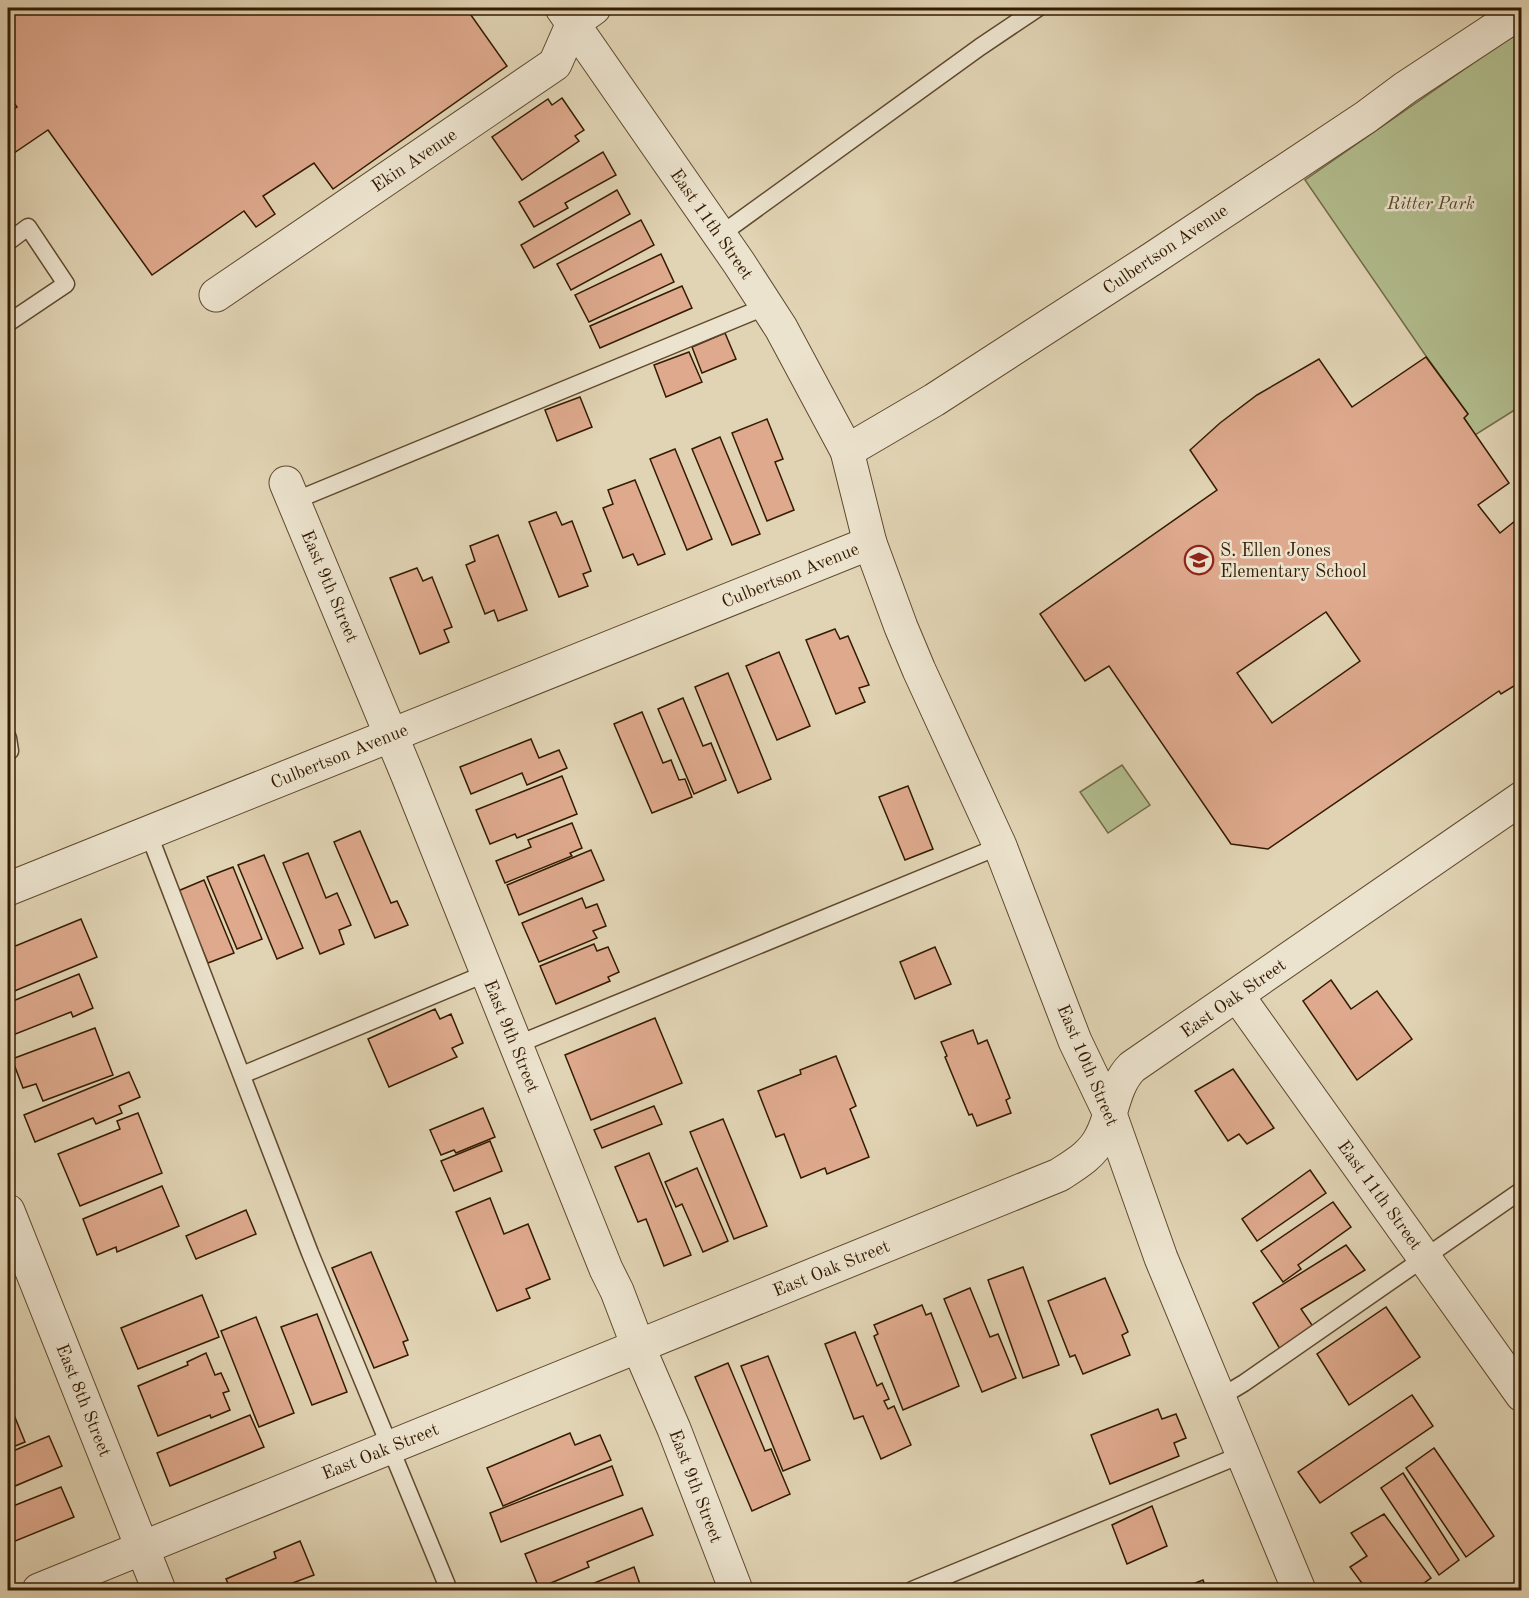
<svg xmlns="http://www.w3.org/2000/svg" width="1529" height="1598" viewBox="0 0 1529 1598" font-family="'Old Standard TT',serif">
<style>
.green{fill:#b2bd8e;stroke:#736c48;stroke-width:1.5}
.building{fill:#dea98d;stroke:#341b01;stroke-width:1.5;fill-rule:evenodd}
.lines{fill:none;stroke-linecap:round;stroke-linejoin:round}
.service-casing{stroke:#5f492e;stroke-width:19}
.minor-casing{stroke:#5f492e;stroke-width:35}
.tertiary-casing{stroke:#5f492e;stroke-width:35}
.service{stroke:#ece3ce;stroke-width:16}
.minor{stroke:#ece3ce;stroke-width:33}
.tertiary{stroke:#ece3ce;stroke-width:33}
.labels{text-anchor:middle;stroke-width:5;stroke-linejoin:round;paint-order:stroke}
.street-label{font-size:18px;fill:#341b01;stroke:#ece3ce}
.park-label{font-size:18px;font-style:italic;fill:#5a4c2b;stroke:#ece3ce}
.poi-label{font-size:18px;fill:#341b01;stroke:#ece3ce;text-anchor:start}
</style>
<rect width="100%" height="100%" fill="#e1d4b4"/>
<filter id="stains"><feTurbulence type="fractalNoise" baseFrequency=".00333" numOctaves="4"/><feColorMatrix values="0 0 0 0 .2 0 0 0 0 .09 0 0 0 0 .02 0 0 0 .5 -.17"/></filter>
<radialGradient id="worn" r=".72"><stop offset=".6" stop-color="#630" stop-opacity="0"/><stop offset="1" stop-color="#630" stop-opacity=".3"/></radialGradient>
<g class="green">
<path d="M1521 30V406L1475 435 1464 418 1468 414 1426 356 1305 180Z"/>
<path d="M1122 765 1150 805 1108 833 1080 792Z"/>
</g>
<g class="building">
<path d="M8 8H466L507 66 333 189 314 163 263 196 275 214 256 227 244 211 152 275 48 130 14 153 8 144V113L17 107 9 96 8 97Z"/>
<path d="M562 98 584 130 575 136 579 141 522 180 492 137 548 99 552 105Z"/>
<path d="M603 152 616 175 565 203 568 208 534 227 519 202Z"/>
<path d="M617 190 630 214 534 268 521 245Z"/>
<path d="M641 220 654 245 571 290 557 264Z"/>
<path d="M661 254 674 282 589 322 575 295Z"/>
<path d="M682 286 692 308 600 348 590 326Z"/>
<path d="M725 333 736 359 702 373 692 347Z"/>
<path d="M689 352 702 382 666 397 654 365Z"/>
<path d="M1426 357 1468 414 1464 418 1509 483 1478 505 1500 533 1520 517 1522 519V681L1501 694 1499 691 1268 849 1231 844 1109 666 1085 681 1040 614 1217 490 1190 450 1220 423 1257 395 1319 359 1352 407ZM1326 612 1360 661 1272 723 1237 673Z"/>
<path d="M580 397 592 427 557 441 545 410Z"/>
<path d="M767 419 783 459 775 462 794 510 767 521 732 433Z"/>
<path d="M720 437 760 534 732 545 692 449Z"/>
<path d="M675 449 712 539 687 550 650 459Z"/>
<path d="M635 480 665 554 638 565 633 554 623 558 603 508 613 504 608 490Z"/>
<path d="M556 512 562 525 572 521 591 571 583 574 588 586 559 597 529 522Z"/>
<path d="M498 535 527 610 498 621 494 610 485 614 466 565 475 561 470 546Z"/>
<path d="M417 568 423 581 432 577 452 627 444 630 449 642 420 654 390 578Z"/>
<path d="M835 629 840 639 848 636 869 685 859 688 865 702 836 714 806 640Z"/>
<path d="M779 652 810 726 777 740 746 666Z"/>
<path d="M728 673 771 779 738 793 695 687Z"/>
<path d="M683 698 703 746 711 743 726 780 694 794 658 709Z"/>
<path d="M642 712 663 763 671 760 679 780 685 779 692 797 652 813 614 724Z"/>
<path d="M531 739 539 758 559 750 567 768 527 785 522 773 471 794 460 767Z"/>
<path d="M562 776 577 814 517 838 515 834 490 844 476 810Z"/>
<path d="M908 786 933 849 905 860 879 797Z"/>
<path d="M572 823 582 848 570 853 572 856 505 883 496 861 531 847 528 840Z"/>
<path d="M360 831 391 903 397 901 408 925 375 938 334 842Z"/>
<path d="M591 850 604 880 519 915 507 885Z"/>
<path d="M308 853 326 898 337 893 351 925 339 930 344 944 320 954 283 863Z"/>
<path d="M264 855 303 948 277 959 238 865Z"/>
<path d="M233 867 262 939 237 949 207 877Z"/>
<path d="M204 880 234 953 208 963 178 891Z"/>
<path d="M582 898 586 908 597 904 606 926 593 931 597 938 539 962 522 923Z"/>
<path d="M81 919 97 957 12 992 8 982V949Z"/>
<path d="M594 944 597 951 608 947 619 972 608 977 610 981 556 1004 540 966Z"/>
<path d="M935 947 951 984 915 999 900 962Z"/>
<path d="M79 974 93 1008 73 1017 71 1012 8 1037V1003Z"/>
<path d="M1331 980 1351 1009 1377 991 1412 1039 1357 1080 1303 1001Z"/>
<path d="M435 1009 440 1019 451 1014 463 1043 452 1048 457 1057 389 1087 368 1039Z"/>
<path d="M655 1018 682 1083 591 1120 565 1055Z"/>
<path d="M95 1028 113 1075 43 1101 36 1084 23 1088 12 1059Z"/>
<path d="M973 1030 978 1044 987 1040 1010 1098 1006 1100 1011 1113 977 1126 972 1114 969 1115 945 1057 947 1056 941 1042Z"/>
<path d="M836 1056 856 1106 850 1109 869 1157 827 1174 825 1168 801 1178 784 1134 776 1137 758 1091 801 1074 800 1070Z"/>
<path d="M1233 1069 1274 1128 1247 1144 1239 1134 1228 1141 1195 1091Z"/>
<path d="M129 1072 140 1097 119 1106 122 1113 96 1124 93 1118 35 1142 24 1115Z"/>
<path d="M654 1106 662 1124 602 1148 594 1130Z"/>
<path d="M483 1108 495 1137 456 1153 454 1150 441 1155 430 1130Z"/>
<path d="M138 1113 162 1173 80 1206 58 1154 120 1129 117 1121Z"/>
<path d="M723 1119 767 1226 734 1239 690 1132Z"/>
<path d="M490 1141 502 1171 454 1191 441 1161Z"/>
<path d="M649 1153 691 1255 664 1266 646 1219 638 1222 615 1167Z"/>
<path d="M697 1168 728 1241 703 1252 682 1204 676 1207 665 1182Z"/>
<path d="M1310 1170 1326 1193 1257 1241 1242 1219Z"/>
<path d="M162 1186 179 1226 117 1252 116 1247 97 1255 83 1219Z"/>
<path d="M490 1198 504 1234 528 1224 550 1279 526 1289 530 1298 497 1311 456 1212Z"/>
<path d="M1333 1202 1351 1227 1298 1265 1301 1269 1283 1282 1261 1251Z"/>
<path d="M246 1210 256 1234 196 1259 186 1236Z"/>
<path d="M1346 1245 1365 1270 1301 1309 1314 1328 1280 1349 1253 1303Z"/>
<path d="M371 1252 408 1340 403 1342 408 1355 374 1368 332 1268Z"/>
<path d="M1023 1267 1059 1365 1023 1378 988 1280Z"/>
<path d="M1105 1278 1128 1332 1122 1335 1130 1355 1083 1374 1075 1355 1070 1357 1048 1301Z"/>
<path d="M970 1288 990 1337 998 1334 1016 1378 982 1392 944 1299Z"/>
<path d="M202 1295 219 1337 138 1369 121 1328Z"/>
<path d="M922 1305 926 1315 931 1313 959 1386 903 1410 874 1336 878 1334 874 1325Z"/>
<path d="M1386 1307 1420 1357 1349 1405 1317 1354Z"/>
<path d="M317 1314 347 1392 312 1405 281 1327Z"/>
<path d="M256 1317 294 1413 259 1427 221 1331Z"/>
<path d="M855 1332 877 1386 882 1383 889 1399 884 1401 888 1409 894 1406 911 1445 881 1459 863 1416 854 1419 825 1344Z"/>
<path d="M206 1353 215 1375 221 1373 229 1391 223 1393 230 1410 211 1418 210 1415 158 1436 138 1386 188 1365 187 1362Z"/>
<path d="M768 1356 810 1460 783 1471 741 1366Z"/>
<path d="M728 1363 765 1451 771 1449 790 1494 752 1511 695 1377Z"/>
<path d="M1412 1395 1433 1426 1320 1503 1298 1472Z"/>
<path d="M1158 1409 1162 1419 1176 1414 1186 1438 1174 1443 1179 1456 1110 1484 1091 1435Z"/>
<path d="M12 1410 25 1442 8 1449V1411Z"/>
<path d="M250 1415 264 1447 170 1486 157 1453Z"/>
<path d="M570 1433 575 1445 600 1435 611 1460 503 1506 487 1468Z"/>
<path d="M49 1436 62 1466 8 1489V1453Z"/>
<path d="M1434 1448 1494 1536 1466 1557 1406 1468Z"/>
<path d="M612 1466 623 1495 501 1542 490 1513Z"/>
<path d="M1403 1473 1459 1560 1439 1575 1381 1488Z"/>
<path d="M61 1487 74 1517 8 1544V1508Z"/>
<path d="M1152 1506 1167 1546 1127 1564 1112 1525Z"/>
<path d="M642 1508 653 1535 587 1562 589 1567 539 1588 525 1554Z"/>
<path d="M1384 1514 1431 1578 1414 1590H1367L1350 1567 1367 1556 1351 1533Z"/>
<path d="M300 1541 314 1575 274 1590H231L226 1579 276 1558 274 1552Z"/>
<path d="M634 1567 642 1590 657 1584 660 1590H577Z"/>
<path d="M1203 1580 1206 1588 1214 1585 1216 1590H1177Z"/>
</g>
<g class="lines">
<g class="service-casing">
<g id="service">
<path d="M720 235 980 47 1038 8"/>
<path d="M8 242 28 227 66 284 8 323"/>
<path d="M294 501 767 306"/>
<path d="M8 738 10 751H8"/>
<path d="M148 832 310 1253 449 1590"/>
<path d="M516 1045 1000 846"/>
<path d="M242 1075 487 973"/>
<path d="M1219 1398 1244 1383 1522 1190"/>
<path d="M912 1590 1243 1454"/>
</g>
</g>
<g class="minor-casing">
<g id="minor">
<path d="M562 8 739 263 781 328 847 451 870 543 901 627 919 670 1000 846 1075 1041 1110 1114 1161 1258 1299 1590"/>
<path d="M216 295 555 64 573 23 594 8"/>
<path d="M847 451 934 400 1152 259 1366 117 1405 88 1522 11"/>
<path d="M286 483 408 776 606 1269 617 1291 638 1346 674 1429 736 1590"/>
<path d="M8 889 870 543"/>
<path d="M1237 995 1522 1395"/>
<path d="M39 1590 1059 1175C1076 1164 1092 1155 1101 1137 1113 1115 1113 1086 1132 1067L1522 798"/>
</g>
</g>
<g class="tertiary-casing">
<path id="tertiary" d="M8 1211 159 1590"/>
</g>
<use href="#service" class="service"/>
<use href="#minor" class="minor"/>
<use href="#tertiary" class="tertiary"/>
</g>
<defs>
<g id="school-ring" transform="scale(1.5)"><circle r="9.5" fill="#ece3ce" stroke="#8f2418" stroke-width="1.5"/><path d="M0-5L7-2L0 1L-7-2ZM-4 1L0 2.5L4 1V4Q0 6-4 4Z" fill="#8f2418"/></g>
</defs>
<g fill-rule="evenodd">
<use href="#school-ring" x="1199" y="560"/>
</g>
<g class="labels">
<g class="street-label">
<text transform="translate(414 160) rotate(-34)" y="6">Ekin Avenue</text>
<text transform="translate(712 224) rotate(55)" y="6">East 11th Street</text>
<text transform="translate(1165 249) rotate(-34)" y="6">Culbertson Avenue</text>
<text transform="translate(790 575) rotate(-22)" y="6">Culbertson Avenue</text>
<text transform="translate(330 586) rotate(67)" y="6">East 9th Street</text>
<text transform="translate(339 756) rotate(-22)" y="6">Culbertson Avenue</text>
<text transform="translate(1233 998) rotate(-35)" y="6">East Oak Street</text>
<text transform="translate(512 1036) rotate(68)" y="6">East 9th Street</text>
<text transform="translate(1088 1065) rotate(67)" y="6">East 10th Street</text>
<text transform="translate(1380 1195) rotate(54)" y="6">East 11th Street</text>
<text transform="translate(831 1268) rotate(-22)" y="6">East Oak Street</text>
<text transform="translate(84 1400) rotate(68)" y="6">East 8th Street</text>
<text transform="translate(380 1451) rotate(-22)" y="6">East Oak Street</text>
<text transform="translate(696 1486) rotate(69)" y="6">East 9th Street</text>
</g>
<g class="park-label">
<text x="1431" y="209">Ritter Park</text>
</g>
<g class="poi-label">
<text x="1220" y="556">S. Ellen Jones<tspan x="1220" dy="21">Elementary School</tspan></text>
</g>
</g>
<rect width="1529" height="1598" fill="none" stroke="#e1d4b4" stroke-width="30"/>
<rect x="9" y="9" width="1511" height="1580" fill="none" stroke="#341b01" stroke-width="3"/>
<rect x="15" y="15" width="1499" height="1568" fill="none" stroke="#341b01" stroke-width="1.5"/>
<rect width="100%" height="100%" filter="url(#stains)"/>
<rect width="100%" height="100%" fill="url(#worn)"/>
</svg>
